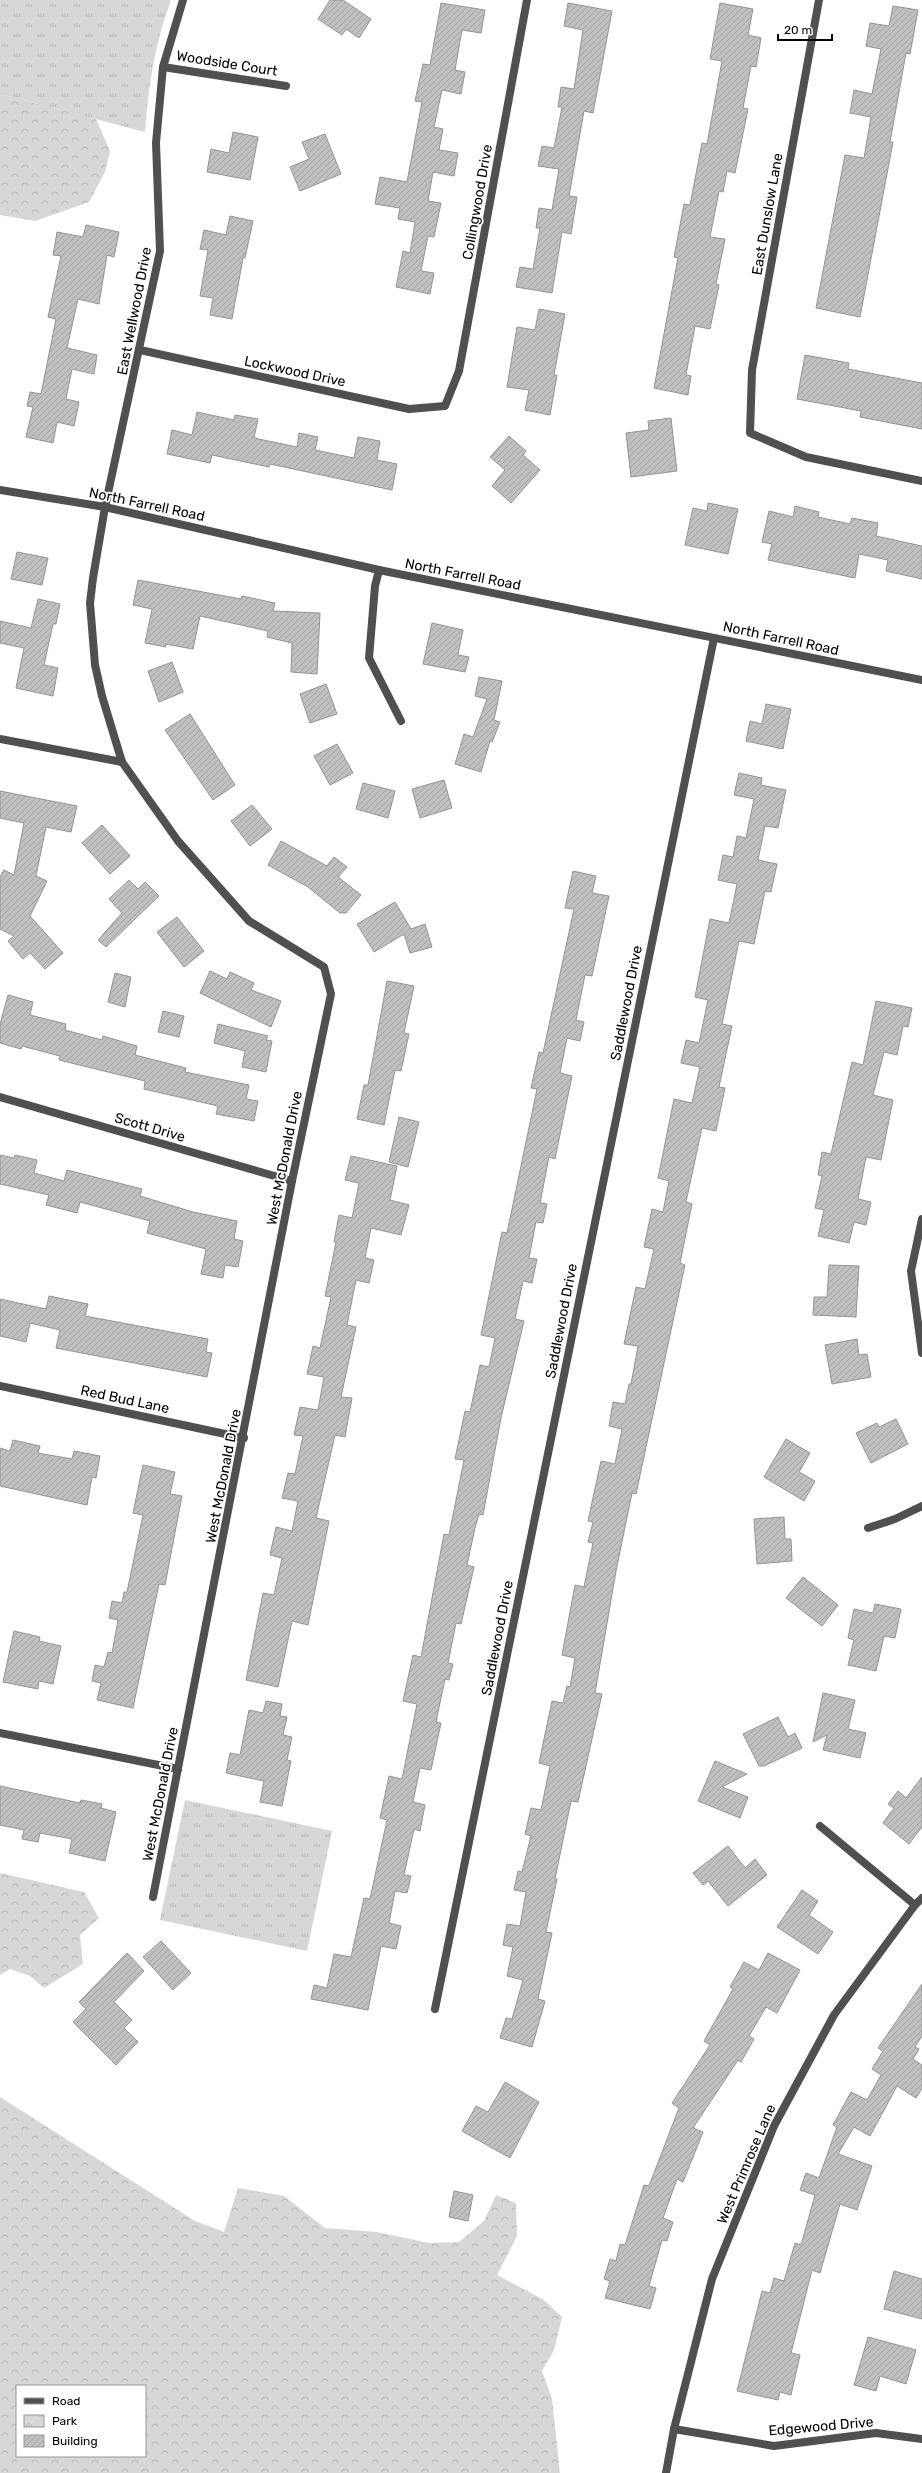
<svg xmlns="http://www.w3.org/2000/svg" width="922" height="2473" viewBox="0 0 922 2473" font-family="Rubik,sans-serif">
<style>
.forest{fill:url(#forest-crowns);fill-rule:evenodd}
.park{fill:url(#park-tufts)}
.building{fill:url(#building-hatch);stroke:#949494}
.lines{fill:none;stroke-linecap:round;stroke-linejoin:round}
.street{stroke:#505050;stroke-width:8}
.labels{text-anchor:middle;stroke-width:3.5;stroke-linejoin:round;paint-order:stroke}
.street-label{font-size:14px;fill:#000;stroke:#fff}
</style>
<defs>
<pattern id="forest-crowns" width="20" height="18" patternUnits="userSpaceOnUse"><rect width="20" height="18" fill="#d7d7d7"/><path d="M2 6a3 3 0 1 1 6 0M12 15a3 3 0 1 1 6 0" fill="none" stroke="#b7b7b7"/></pattern>
<pattern id="park-tufts" width="24" height="20" patternUnits="userSpaceOnUse"><rect width="24" height="20" fill="#d7d7d7"/><path d="M3 7l-1-3M5 7V3M7 7l1-3M15 17l-1-3M17 17v-4M19 17l1-3" fill="none" stroke="#b7b7b7"/></pattern>
<pattern id="building-hatch" width="6" height="6" patternUnits="userSpaceOnUse"><rect width="6" height="6" fill="#c0c0c0"/><path d="M-1 1l2-2M0 6l6-6M5 7l2-2" fill="none" stroke="#a3a3a3"/></pattern>
</defs>
<rect width="100%" height="100%" fill="#fff"/>
<g class="forest">
<path d="M4 95 96 119 110 151 105 172 89 202 35 221 0 215V97Z"/>
<path d="M0 1873 84 1892 99 1918 80 1935 83 1964 44 1988 30 1976 10 1969 0 1975Z"/>
<path d="M0 2097 195 2221 224 2232 238 2188 284 2196 325 2228 377 2232 429 2243 459 2242 484 2221 496 2195 516 2203 517 2236 497 2275 544 2300 562 2317 554 2350 542 2371 552 2399 560 2473H0ZM17 2386H145V2456H17Z"/>
</g>
<g class="park">
<path d="M0 0H171C155 43 148 87 145 132L4 95 0 97Z"/>
<path d="M185 1800 332 1831 307 1951 160 1920Z"/>
</g>
<g class="building">
<path d="M330 0H343L371 19 359 38 346 29 342 35 318 19Z"/>
<path d="M441 3 485 10 481 33 462 30 455 70 465 72 461 94 442 90 434 127 443 129 439 150 458 153 454 176 433 172 428 201 441 203 434 237 428 236 421 271 434 273 430 294 396 287 403 251 410 253 415 222 398 219 400 208 375 204 380 177 407 182 422 102 415 101 423 64 430 65Z"/>
<path d="M568 3 612 11 593 113 584 111 569 196 577 197 571 234 562 232 552 293 516 287 520 267 533 269 540 228H536L539 208 552 210 559 169 538 166 542 146 554 148 562 107H558L561 87 574 89 583 30 564 26Z"/>
<path d="M720 3 753 9 748 35 761 38 756 67 751 66 743 108 748 109 735 173 727 171 723 192 719 191 710 237 725 239 716 284 719 285 710 329 695 326 686 375 691 376 688 395 654 388 678 258 674 257 684 204 690 205 702 143 707 144 722 61 710 59Z"/>
<path d="M893 6 918 10 910 54 906 53 890 142H893L860 317 816 308 845 155 864 158 871 117 850 113 854 90 872 94 881 49 866 46 870 23 889 26Z"/>
<path d="M233 132 258 137 250 180 207 172 211 149 229 153Z"/>
<path d="M325 134 341 174 300 191 290 167 309 159 302 142Z"/>
<path d="M230 216 253 221 245 258H243L232 319 210 315 213 298 200 296 208 250 200 249 204 230 226 235Z"/>
<path d="M86 225 119 232 114 257 107 255 99 304 78 299 67 348 97 355 94 374 72 369 66 399 79 402 74 426 57 422 53 443 26 437 33 407 27 406 30 392 41 394 56 319 48 317 61 256 53 255 57 232 83 237Z"/>
<path d="M539 309 565 314 554 375H557L550 415 525 410 529 390 507 387 517 327 535 330Z"/>
<path d="M805 355 849 363 848 369 922 383V429L860 417 861 411 797 399Z"/>
<path d="M197 412 234 420 235 415 258 419 254 438 297 447 299 433 318 437 315 450 354 458 358 437 380 441 377 460 397 464 392 490 270 464 269 467 212 455 210 463 167 454 172 430 192 435Z"/>
<path d="M671 418 677 471 631 477 626 433 649 430 648 421Z"/>
<path d="M509 436 526 451 523 455 540 470 511 503 492 486 505 470 490 457Z"/>
<path d="M708 503 738 509 728 554 685 545 693 508 707 511Z"/>
<path d="M795 506 819 512 818 517 850 524 852 518 878 523 876 536 922 546V579L886 571 888 560 859 554 855 578 768 560 772 544 762 542 769 511 793 517Z"/>
<path d="M17 552 48 558 42 585 11 579Z"/>
<path d="M138 580 241 599 242 596 275 603 273 611 320 613 317 674 291 672 292 643 267 637 268 631 200 616 193 649 165 644 166 647 145 643 152 609 133 605Z"/>
<path d="M38 599 60 604 56 624H53L44 665 58 668 53 696 16 688 24 648 0 643V621L31 628Z"/>
<path d="M432 623 463 630 458 655 469 657 465 672 423 664Z"/>
<path d="M172 662 183 692 159 702 148 671Z"/>
<path d="M479 677 502 681 494 720 500 722 492 742 490 741 481 772 455 764 464 734 473 737 487 699 475 696Z"/>
<path d="M326 684 337 714 310 723 300 694Z"/>
<path d="M766 704 791 709 783 749 746 741 750 721 762 724Z"/>
<path d="M190 714 235 785 213 800 165 730Z"/>
<path d="M337 744 353 773 330 785 314 756Z"/>
<path d="M739 773 762 778 761 785 786 790 778 828 765 826 758 860 777 864 771 892 765 891 754 944 739 941 722 1024 732 1026 719 1087 725 1088 716 1131 702 1128 686 1202 692 1204 680 1263 685 1265 636 1494 632 1493 616 1571 595 1693 602 1694 578 1802 571 1801 555 1879H557L546 1932 552 1933 538 1999 545 2001 532 2047 500 2038 506 2018 512 2019 523 1980 507 1976 513 1947 503 1945 507 1924 520 1926 526 1892 514 1890 518 1871 522 1872 531 1836 525 1834 531 1808 541 1810 550 1766 539 1763 552 1701 563 1703 567 1686 570 1687 575 1658 562 1655 575 1585 584 1587 593 1543 588 1542 593 1522 588 1521 601 1461 615 1464 622 1429 609 1426 613 1402 625 1404 629 1384H631L638 1346 624 1344 636 1287 645 1289 654 1249 644 1247 652 1209 663 1212 669 1181 658 1178 674 1099 692 1103 700 1067 681 1063 686 1040 699 1043 708 1000 695 997 710 919 729 923 737 884 718 880 723 855 733 857 737 836 746 838 754 799 734 795Z"/>
<path d="M444 780 452 808 420 818 412 789Z"/>
<path d="M363 783 395 791 388 818 356 809Z"/>
<path d="M0 791 77 806 71 832 46 827 36 876 47 881 30 916 63 953 45 969 30 953 23 959 8 941 14 936 0 929V877L4 870 14 875 24 823 0 818Z"/>
<path d="M252 805 272 829 250 846 231 821Z"/>
<path d="M102 825 130 856 110 874 82 843Z"/>
<path d="M281 841 327 866 334 857 347 867 338 877 361 895 346 913H340L308 887 268 865Z"/>
<path d="M573 871 596 876 592 893 609 896 592 976 585 975 576 1020 584 1022 580 1041 567 1038 560 1073 572 1076 555 1159 549 1157 540 1203 547 1204 543 1223 536 1222 529 1258 537 1259 532 1283 523 1281 515 1319 524 1321 501 1418 483 1515 479 1514 475 1528 467 1565 474 1567 461 1624 456 1623 448 1663 453 1664 449 1680 445 1679 436 1722 441 1723 431 1770 420 1768 413 1802 425 1805 420 1831 414 1829 404 1875 411 1876 407 1893 395 1891 389 1923 401 1926 396 1949 381 1946 368 2010 311 1999 314 1985 327 1988 334 1954 351 1957 364 1898 370 1899 387 1820 380 1818 389 1776 402 1779 417 1704 403 1701 413 1655 421 1657 444 1534 449 1535 464 1460 455 1459 465 1411 470 1412 480 1365 489 1367 495 1338 481 1335 502 1232 507 1233 537 1089 531 1088 539 1052 543 1053 574 909 565 908Z"/>
<path d="M129 880 138 889 145 882 159 896 106 947 98 940 122 913 109 899Z"/>
<path d="M395 902 411 929 425 924 432 947 410 953 404 934 374 952 357 924Z"/>
<path d="M177 917 204 951 184 967 157 932Z"/>
<path d="M210 971 227 979 230 972 254 983 251 990 281 1001 271 1027 200 993Z"/>
<path d="M115 973 131 977 125 1007 108 1002Z"/>
<path d="M387 981 414 986 404 1033 409 1034 401 1071 395 1070 384 1125 357 1119 364 1085H368Z"/>
<path d="M8 995 33 1002 30 1015 66 1024 65 1030 102 1040 103 1036 137 1046 135 1055 186 1068 185 1072 249 1085 246 1099 258 1101 254 1121 216 1114 218 1106 144 1089 145 1081 59 1060 60 1056 22 1046 21 1049 0 1043V1024Z"/>
<path d="M876 1001 912 1008 908 1027 903 1026 897 1055 884 1052 873 1095 893 1100 881 1160 866 1157 858 1199 871 1202 866 1225 854 1222 849 1243 818 1236 824 1210 815 1208 822 1176 818 1175 822 1152 831 1154 852 1062 863 1065Z"/>
<path d="M163 1011 184 1016 179 1037 158 1032Z"/>
<path d="M218 1024 268 1036 266 1040 272 1041 266 1072 242 1067 245 1051 214 1043Z"/>
<path d="M399 1117 419 1122 408 1167 389 1162Z"/>
<path d="M0 1155 14 1158 15 1155 37 1160 34 1173 64 1181 67 1170 142 1189 140 1196 193 1212 237 1221 234 1239 243 1241 238 1267 225 1265 223 1278 201 1274 206 1249 147 1233 150 1221 80 1202 77 1213 46 1205 49 1195 0 1184Z"/>
<path d="M351 1156 397 1166 390 1200 409 1205 401 1235 371 1228 365 1258 374 1260 369 1283 356 1280 347 1325 356 1327 341 1397 352 1398 345 1437 335 1435 316 1518 329 1521 308 1625 292 1621 278 1687 246 1680 263 1593 274 1595 282 1558 270 1555 276 1527 292 1531 298 1501 282 1498 288 1473 295 1474 303 1436 294 1435 300 1407 318 1410 324 1377 307 1374 313 1346 320 1348 331 1297 325 1296 336 1242H334L339 1215 352 1218 359 1183 345 1180Z"/>
<path d="M829 1265 859 1266 856 1317 813 1315 814 1297H827Z"/>
<path d="M49 1296 88 1304 85 1316 208 1339 206 1352 212 1353 207 1377 56 1348 60 1330 30 1323 26 1342 0 1336V1299L46 1309Z"/>
<path d="M857 1339 859 1355 867 1354 871 1377 832 1384 825 1345Z"/>
<path d="M896 1419 908 1444 871 1463 856 1433 877 1423 879 1427Z"/>
<path d="M786 1439 810 1453 799 1472 815 1481 804 1501 764 1477Z"/>
<path d="M13 1440 40 1446 38 1453 72 1459 74 1451 100 1456 96 1478 92 1477 87 1505 0 1486V1448L10 1451Z"/>
<path d="M143 1465 175 1472 170 1494 182 1496 165 1585 159 1584 133 1708 97 1700 101 1683 92 1681 95 1665 104 1667 108 1652 112 1653 118 1620 109 1618 112 1601 122 1603 124 1592H127L143 1515 133 1513Z"/>
<path d="M784 1517 785 1539H791L792 1561 757 1564 754 1519Z"/>
<path d="M803 1577 838 1605 822 1626 786 1598Z"/>
<path d="M875 1604 901 1609 895 1638 884 1636 876 1671 848 1665 854 1640 848 1638 854 1609 873 1613Z"/>
<path d="M14 1631 40 1637 39 1641 61 1646 53 1684 39 1681 38 1689 3 1682Z"/>
<path d="M823 1693 855 1700 848 1729 866 1733 860 1758 823 1750 827 1735 813 1742Z"/>
<path d="M266 1701 282 1704 280 1716 287 1717 283 1735 292 1737 287 1760 291 1761 282 1806 260 1802 264 1781 226 1773 230 1753 240 1755 249 1710 263 1713Z"/>
<path d="M778 1717 788 1737 795 1733 802 1748 764 1766H759L743 1734Z"/>
<path d="M715 1761 747 1774 722 1787 748 1797 740 1818 698 1801Z"/>
<path d="M922 1777V1827L909 1844 883 1823 894 1808 888 1804 898 1791 906 1798Z"/>
<path d="M0 1786 80 1803 81 1800 102 1804 101 1808 116 1812 105 1861 69 1853 72 1839 40 1833 38 1842 22 1839 24 1830 0 1825Z"/>
<path d="M728 1846 745 1868 755 1859 767 1875 728 1906 708 1881 703 1885 693 1873Z"/>
<path d="M802 1890 818 1901 809 1915 833 1932 818 1954 777 1927Z"/>
<path d="M161 1941 191 1973 173 1990 143 1957Z"/>
<path d="M127 1953 144 1971 114 2002 132 2020 124 2028 138 2042 116 2065 73 2022 86 2009 79 2002Z"/>
<path d="M768 1953 800 1970 777 2013 766 2007 749 2036 754 2039 741 2062 738 2060 693 2128 703 2132 683 2182 677 2179 663 2218 673 2222 667 2241 662 2240 649 2286 656 2288 650 2309 605 2298 610 2281 604 2279 610 2259 616 2261 620 2244 625 2245 644 2185 649 2186 679 2108 672 2103 710 2045 704 2041 733 1989 730 1987 744 1962 759 1970Z"/>
<path d="M922 1984V2036L915 2047 919 2049 913 2059 922 2065V2088L916 2098 897 2086 870 2136 854 2127 838 2154 872 2166 857 2210 840 2204 820 2273 812 2270 791 2353 800 2355 791 2395 780 2392 778 2400 737 2391 762 2291 770 2293 774 2278 784 2281 795 2243 801 2245 815 2195 800 2190 806 2173 819 2178 837 2127 833 2125 851 2092 867 2100 881 2075 872 2069 883 2051 878 2048Z"/>
<path d="M505 2082 539 2102 510 2158 462 2131 476 2106 488 2112Z"/>
<path d="M454 2191 473 2195 468 2221 449 2217Z"/>
<path d="M894 2271 922 2279V2319L884 2309Z"/>
<path d="M868 2337 916 2350 906 2384 880 2376 876 2391 854 2385Z"/>
</g>
<g class="lines">
<g class="street">
<path d="M819 0 752 370 750 433 806 457 922 481"/>
<path d="M163 67 286 86"/>
<path d="M140 350 409 409 445 406 459 371 527 0"/>
<path d="M0 490 105 507 379 570 922 680"/>
<path d="M379 570 375 586 369 658 401 721"/>
<path d="M0 739 122 762"/>
<path d="M0 1097 292 1181"/>
<path d="M922 1219 911 1271 922 1353"/>
<path d="M0 1386 244 1438"/>
<path d="M868 1528 895 1519 922 1506"/>
<path d="M0 1733 178 1769"/>
<path d="M820 1826 915 1905"/>
<path d="M153 1897 292 1181 331 994 324 967 249 921 178 841 122 762 102 696 95 665 90 603 93 578 105 507 160 251 156 143 163 67 183 0"/>
<path d="M435 2009 714 638"/>
<path d="M674 2429 774 2446 876 2433 922 2439"/>
<path d="M666 2473 674 2429 712 2279 774 2126 834 2015 915 1905 922 1898"/>
</g>
</g>
<g class="labels">
<g class="street-label">
<text transform="translate(227 63) rotate(9)" y="5">Woodside Court</text>
<text transform="translate(477 202) rotate(-80)" y="5">Collingwood Drive</text>
<text transform="translate(767 214) rotate(-80)" y="5">East Dunslow Lane</text>
<text transform="translate(134 311) rotate(-79)" y="5">East Wellwood Drive</text>
<text transform="translate(295 371) rotate(12)" y="5">Lockwood Drive</text>
<text transform="translate(147 504) rotate(12)" y="5">North Farrell Road</text>
<text transform="translate(463 574) rotate(11)" y="5">North Farrell Road</text>
<text transform="translate(781 638) rotate(12)" y="5">North Farrell Road</text>
<text transform="translate(626 1003) rotate(-79)" y="5">Saddlewood Drive</text>
<text transform="translate(150 1127) rotate(16)" y="5">Scott Drive</text>
<text transform="translate(284 1158) rotate(-79)" y="5">West McDonald Drive</text>
<text transform="translate(561 1321) rotate(-79)" y="5">Saddlewood Drive</text>
<text transform="translate(125 1399) rotate(12)" y="5">Red Bud Lane</text>
<text transform="translate(223 1476) rotate(-79)" y="5">West McDonald Drive</text>
<text transform="translate(497 1638) rotate(-79)" y="5">Saddlewood Drive</text>
<text transform="translate(160 1794) rotate(-79)" y="5">West McDonald Drive</text>
<text transform="translate(746 2164) rotate(-67)" y="5">West Primrose Lane</text>
<text transform="translate(821 2426) rotate(-5)" y="5">Edgewood Drive</text>
</g>
</g>
<rect x="16" y="2385" width="130" height="72" fill="#ffffff" stroke="#999999"/>
<rect x="24" y="2398" width="20" height="6" fill="#505050" stroke="#999999"/>
<text x="52" y="2405" font-size="12" fill="#000000">Road</text>
<rect x="24" y="2415" width="20" height="12" fill="url(#park-tufts)" stroke="#999999"/>
<text x="52" y="2425" font-size="12" fill="#000000">Park</text>
<rect x="24" y="2435" width="20" height="12" fill="url(#building-hatch)" stroke="#999999"/>
<text x="52" y="2445" font-size="12" fill="#000000">Building</text>
<path d="M778 34v6h54v-6" fill="none" stroke="#000000" stroke-width="2"/>
<text x="784" y="34" font-size="12" fill="#000000" stroke="#ffffff" stroke-width="3" paint-order="stroke">20 m</text>
</svg>
